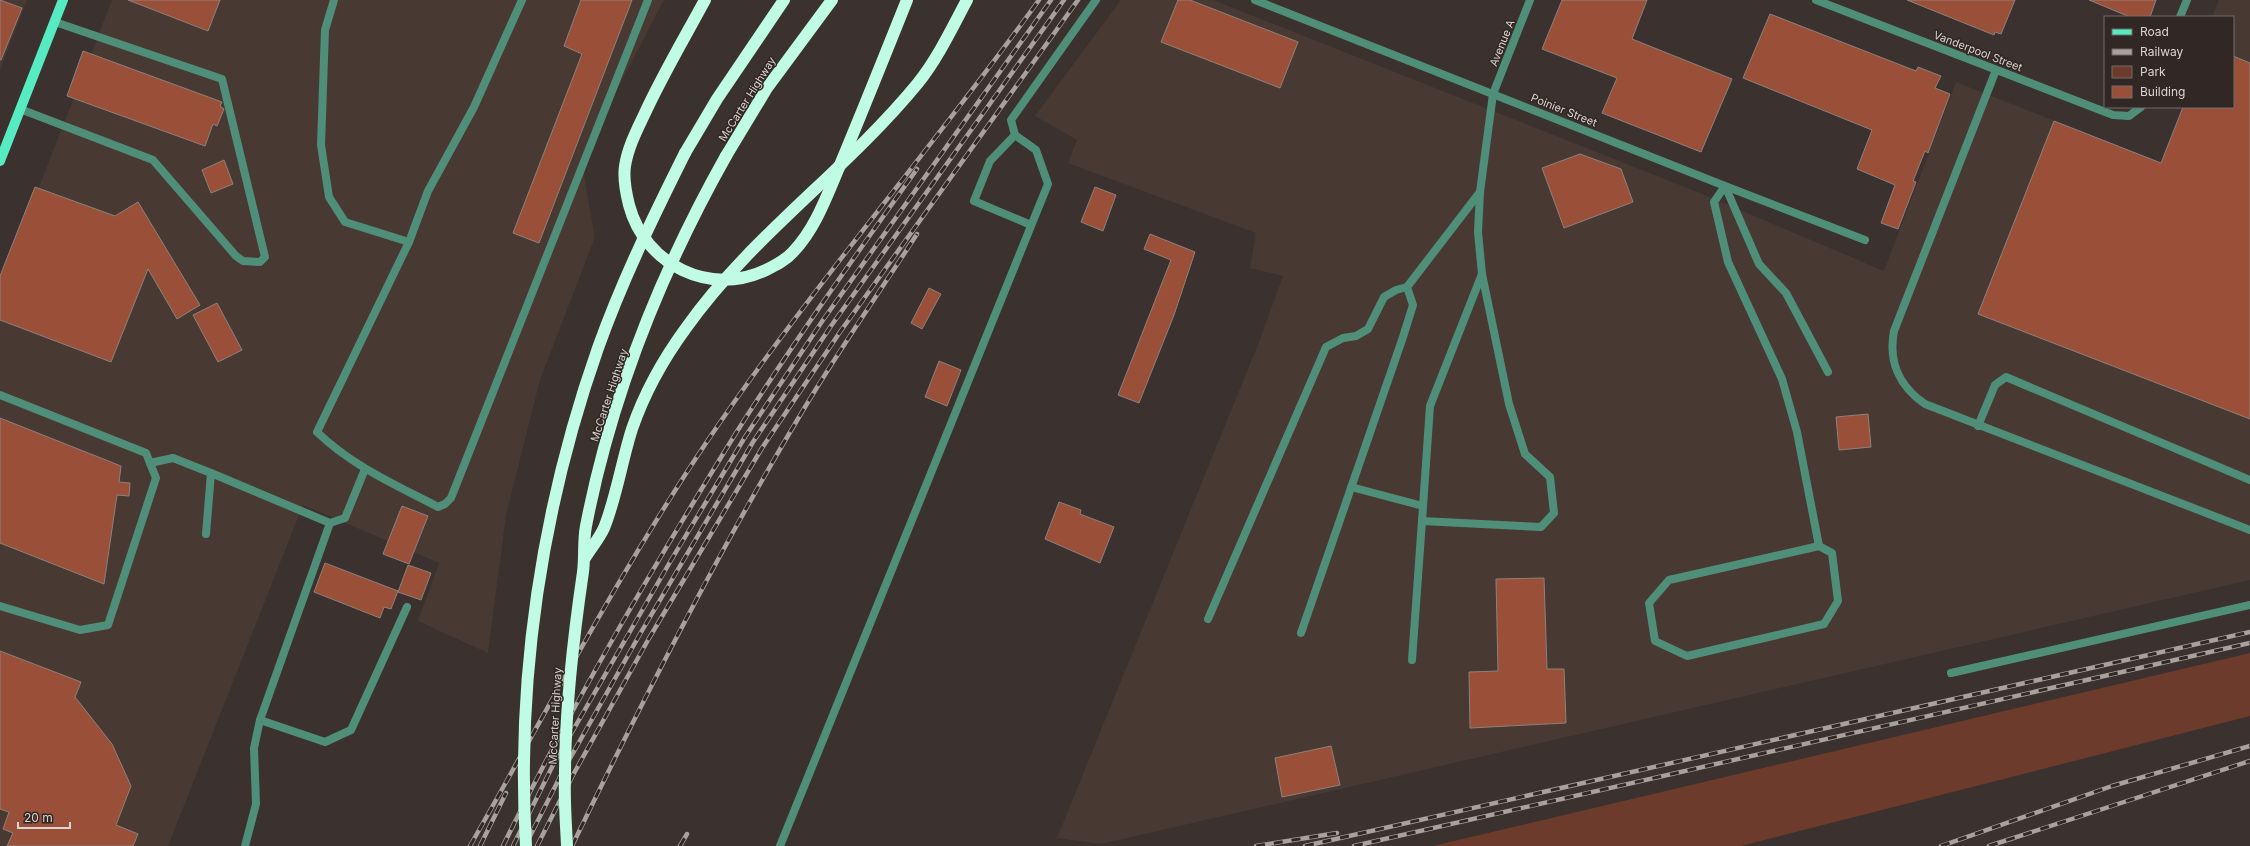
<svg xmlns="http://www.w3.org/2000/svg" width="2250" height="846" viewBox="0 0 2250 846" font-family="Inter,sans-serif">
<style>
.built{fill:#493933}
.green{fill:#6d3b2b}
.building{fill:#9a5038;stroke:#8d817e}
.lines{fill:none;stroke-linecap:round;stroke-linejoin:round}
.service{stroke:#4f8f7a;stroke-width:8}
.minor{stroke:#4f8f7a;stroke-width:8}
.primary{stroke:#56ebc0;stroke-width:10}
.motorway{stroke:#c0fbe5;stroke-width:12}
.rail-casing{stroke:#a8a19e;stroke-width:4.5}
.rail{stroke:#312724;stroke-width:3;stroke-dasharray:9;stroke-linecap:butt}
.motorway-bridge{stroke:#c0fbe5;stroke-width:12}
.labels{text-anchor:middle;stroke-width:3;stroke-linejoin:round;paint-order:stroke}
.street-label{font-size:11px;fill:#dad4d1;stroke:#312724}
</style>
<rect width="100%" height="100%" fill="#3b312e"/>
<g class="built">
<path d="M0 0H27L0 70Z"/>
<path d="M112 0H664L592 137 584 176 595 237 540 380 506 515 488 653 418 621 439 563 303 505 168 846H0V287Z"/>
<path d="M1121 0H1213L1700 193 1884 271 1956 82 2161 163 2183 107H2233V17H2212L2219 0H2250V580L1101 844 1057 838 1259 342 1283 276 1250 268 1256 233 1068 163 1077 140 1035 116Z"/>
</g>
<path class="green" d="M2250 653V716L1741 846H1433Z"/>
<g class="building">
<path d="M0 0 22 8 1 60H0Z"/>
<path d="M128 0H220L208 31Z"/>
<path d="M581 0H632L539 243 513 233 582 54 564 46Z"/>
<path d="M1178 0H1190L1298 42 1280 88 1161 42Z"/>
<path d="M1562 0H1647L1632 39 1732 79 1701 152 1602 113 1617 78 1542 49Z"/>
<path d="M1907 0H2015L2001 34 1995 32 1994 35Z"/>
<path d="M2089 0H2156L2150 17H2130Z"/>
<path d="M1770 14 1916 71 1918 67 1941 76 1935 88 1950 94 1928 153 1925 151 1913 181 1916 182 1898 229 1881 223 1895 185 1857 169 1872 130 1743 78Z"/>
<path d="M83 51 222 102 220 106 224 109 217 126 213 124 205 146 67 96Z"/>
<path d="M2233 56 2250 63V419L1978 314 2054 121 2161 163 2183 107H2233Z"/>
<path d="M1580 154 1621 169 1633 202 1564 228 1542 168Z"/>
<path d="M224 160 233 184 211 193 202 170Z"/>
<path d="M35 187 115 216 138 202 200 305 177 319 148 269 111 362 0 320V276Z"/>
<path d="M1095 187 1116 195 1103 231 1081 222Z"/>
<path d="M1150 234 1195 252 1174 315 1139 403 1118 395 1171 260 1144 249Z"/>
<path d="M929 288 941 294 922 329 911 323Z"/>
<path d="M217 303 242 350 218 362 193 315Z"/>
<path d="M939 361 961 370 947 406 925 397Z"/>
<path d="M1868 414 1871 447 1839 450 1836 417Z"/>
<path d="M0 418 121 466 119 482 130 483 129 496 117 495 104 584 0 543Z"/>
<path d="M1059 502 1081 510 1080 514 1114 527 1100 563 1045 539Z"/>
<path d="M402 506 428 516 409 564 383 554Z"/>
<path d="M325 563 398 591 391 609 384 607 380 618 314 592Z"/>
<path d="M408 565 431 573 421 600 398 592Z"/>
<path d="M1544 578 1547 669H1564L1566 723 1470 728 1469 672 1498 671 1496 579Z"/>
<path d="M0 651 81 682 75 697 112 744 131 786 116 825 138 834 133 846H7L13 833 3 829 9 812 0 809Z"/>
<path d="M1331 746 1340 785 1282 797 1275 758Z"/>
</g>
<g class="lines">
<g class="service">
<path d="M334 0 325 30 321 145 329 197 345 222 409 242"/>
<path d="M522 0 474 107 428 191 409 242 317 432C352 466 396 485 438 507L445 504 451 498 648 0"/>
<path d="M1996 70 1894 331C1888 362 1900 387 1925 404L2250 530"/>
<path d="M20 109 153 160 236 256 243 261 260 262 265 257 222 79 55 22"/>
<path d="M1482 274 1430 406 1422 521 1541 527 1554 513 1550 477 1525 454 1509 404 1482 274 1478 232 1480 192 1493 94"/>
<path d="M0 395 146 453 156 478 108 625 80 630 0 606"/>
<path d="M1978 426 1995 385 2006 377 2250 480"/>
<path d="M150 463 173 458 211 473 206 534"/>
<path d="M211 473 330 523 345 518 365 469"/>
<path d="M1351 487 1423 506"/>
<path d="M1819 546 1832 553 1838 601 1824 624 1687 656 1655 641 1649 603 1669 580 1819 546 1797 432 1782 379 1728 262 1714 202 1725 186 1759 264 1786 293 1828 372"/>
<path d="M1208 619 1326 347 1343 338 1356 336 1368 329 1384 297 1396 290 1407 287"/>
<path d="M1301 633 1403 337 1413 305 1407 287 1480 192"/>
<path d="M1412 660 1422 521"/>
<path d="M1951 673 2250 605"/>
<path d="M260 720 325 742 351 730 407 607"/>
<path d="M245 846 256 804 254 748 260 720 330 523"/>
<path d="M780 846 1048 184 1036 150 1015 135 990 161 974 201 1031 225"/>
</g>
<g class="minor">
<path d="M1255 0 1725 186 1865 240"/>
<path d="M1816 0 2113 115 2129 116 2141 107"/>
<path d="M2180 17 2187 0"/>
<path d="M1493 94 1530 0"/>
<path d="M1015 135 1011 120 1096 0"/>
</g>
<path class="primary" d="M0 161 63 0"/>
<g class="motorway">
<path d="M705 0C685 37 663 74 645 113 637 130 628 147 625 166 623 179 626 193 629 205 645 265 710 297 766 270 776 265 786 260 793 252 816 228 827 195 840 165 863 110 885 55 907 0"/>
<path d="M685 153 717 99 784 0"/>
<path d="M726 156 767 88 832 0"/>
</g>
<g class="rail-casing">
<g id="rail">
<path d="M470 846C547 711 619 573 706 443 809 290 931 150 1039 0"/>
<path d="M480 846 506 793"/>
<path d="M503 846C572 704 653 567 736 433 793 343 855 256 917 169"/>
<path d="M513 846 553 765 670 562 745 437 823 320 1051 0"/>
<path d="M525 846 564 769 640 634 753 442 831 326 1064 0"/>
<path d="M537 846 573 775 648 640 762 448 840 332 1078 0"/>
<path d="M572 846C643 699 718 552 802 412 838 351 879 293 917 234"/>
<path d="M680 846 687 834"/>
<path d="M1256 846 1337 833"/>
<path d="M1305 846 2250 632"/>
<path d="M1354 846 2250 643"/>
<path d="M1941 846 2112 786 2250 746"/>
<path d="M1989 846 2250 761"/>
</g>
</g>
<use href="#rail" class="rail"/>
<g class="motorway-bridge">
<path d="M585 558C591 548 599 539 604 528 616 499 622 460 632 429 644 394 664 358 686 328 751 236 846 171 918 83 938 58 952 28 967 0"/>
<path d="M526 846C516 678 542 507 598 348 622 281 653 217 685 153"/>
<path d="M567 846C566 823 564 800 565 777 565 709 573 640 583 572 585 557 583 541 586 526 611 397 662 270 726 156"/>
</g>
</g>
<g class="labels">
<g class="street-label">
<text transform="translate(1502 43) rotate(-68)" y="4">Avenue A</text>
<text transform="translate(1978 51) rotate(21)" y="4">Vanderpool Street</text>
<text transform="translate(747 99) rotate(-58)" y="4">McCarter Highway</text>
<text transform="translate(1564 110) rotate(22)" y="4">Poinier Street</text>
<text transform="translate(609 395) rotate(-72)" y="4">McCarter Highway</text>
<text transform="translate(555 716) rotate(-87)" y="4">McCarter Highway</text>
</g>
</g>
<rect x="2104" y="16" width="130" height="92" fill="#312724" stroke="#756c69"/>
<rect x="2112" y="29" width="20" height="6" fill="#56ebc0" stroke="#756c69"/>
<text x="2140" y="36" font-size="12" fill="#dad4d1">Road</text>
<rect x="2112" y="49" width="20" height="6" fill="#a8a19e" stroke="#756c69"/>
<text x="2140" y="56" font-size="12" fill="#dad4d1">Railway</text>
<rect x="2112" y="66" width="20" height="12" fill="#6d3b2b" stroke="#756c69"/>
<text x="2140" y="76" font-size="12" fill="#dad4d1">Park</text>
<rect x="2112" y="86" width="20" height="12" fill="#9a5038" stroke="#756c69"/>
<text x="2140" y="96" font-size="12" fill="#dad4d1">Building</text>
<path d="M18 822v6h52v-6" fill="none" stroke="#dad4d1" stroke-width="2"/>
<text x="24" y="822" font-size="12" fill="#dad4d1" stroke="#312724" stroke-width="3" paint-order="stroke">20 m</text>
</svg>
